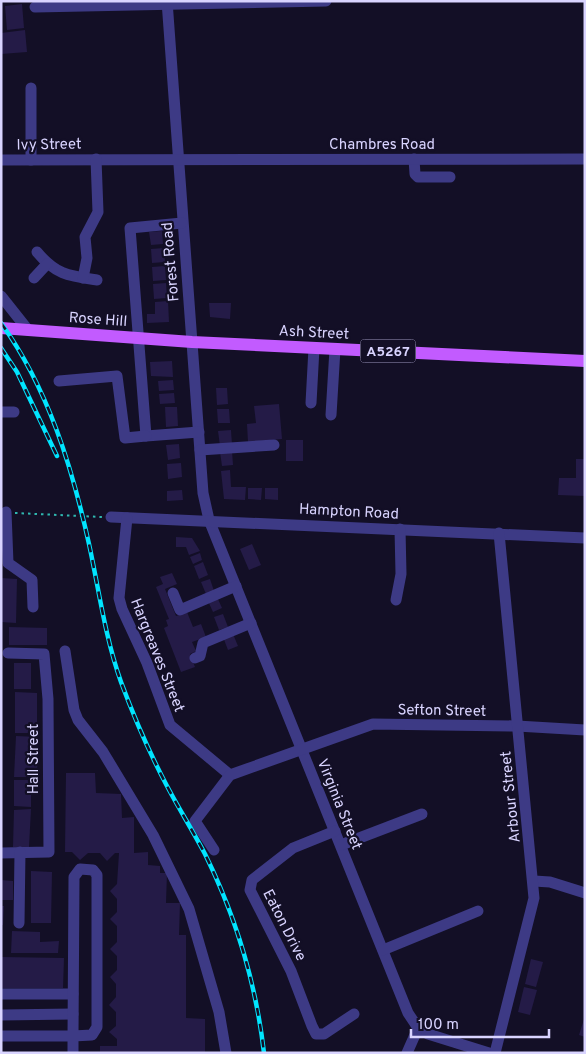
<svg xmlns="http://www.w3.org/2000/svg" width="586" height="1054" viewBox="0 0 586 1054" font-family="Overpass,sans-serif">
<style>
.building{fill:#241b47}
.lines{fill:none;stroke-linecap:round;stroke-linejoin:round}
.path{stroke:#2fb8b0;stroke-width:2;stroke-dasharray:2.5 4;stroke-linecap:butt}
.minor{stroke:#3d3a85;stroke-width:11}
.major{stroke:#c25bff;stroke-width:12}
.rail-casing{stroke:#00e5ff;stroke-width:4.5}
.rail{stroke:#130f26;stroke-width:2.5;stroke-dasharray:8;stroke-linecap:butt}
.labels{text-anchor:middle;stroke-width:4.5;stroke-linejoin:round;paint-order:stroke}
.shield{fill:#130f26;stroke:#9e99be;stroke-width:1}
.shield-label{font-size:14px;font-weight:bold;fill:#d9d4ff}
.street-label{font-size:15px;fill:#d9d4ff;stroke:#130f26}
</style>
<rect width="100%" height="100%" fill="#130f26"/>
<g class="building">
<path d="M22 4 24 28 7 30 5 6Z"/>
<path d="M25 30 27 52 1 54V33Z"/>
<path d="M162 231 163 244 151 245 149 232Z"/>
<path d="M164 248 165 262 152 263 151 249Z"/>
<path d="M165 266 166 280 153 281 152 267Z"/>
<path d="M166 283 167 298 154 299 153 284Z"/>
<path d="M168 301 169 322 147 323V314H155V302Z"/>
<path d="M209 303H231L230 319 210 317Z"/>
<path d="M172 361 173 377 151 376 150 362Z"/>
<path d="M173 380 174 390 159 391 158 381Z"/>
<path d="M216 388H227L228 404 217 405Z"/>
<path d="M174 393 175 403 160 404 159 394Z"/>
<path d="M279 404 282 439 248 442 247 424 256 423 254 406Z"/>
<path d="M165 407H177L178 426 166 427Z"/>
<path d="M217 409H229L230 423H218Z"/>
<path d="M231 430 232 445 220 446 218 431Z"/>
<rect x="286" y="440" width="17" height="21"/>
<path d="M179 444 180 458 168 460 166 445Z"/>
<path d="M232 451 233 465 222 466 220 452Z"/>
<path d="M576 459H585V496L558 495 559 478H576Z"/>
<path d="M181 463 182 477 168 479 167 464Z"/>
<path d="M230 470 231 487H246L245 500 224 499 221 471Z"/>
<path d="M248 488H262L261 500 248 499Z"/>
<path d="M265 488H278V500L265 499Z"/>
<path d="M182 490 183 500 167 501V491Z"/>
<path d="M176 537 192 538 200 551 189 555 186 547H176Z"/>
<path d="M252 544 261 565 249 570 240 549Z"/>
<path d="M200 553 202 560 193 564 190 557Z"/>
<path d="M203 562 208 575 199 579 194 566Z"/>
<path d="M172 573 177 584 165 589 176 616 187 612 193 627 201 624 206 637 192 642 196 651 190 654 195 667 181 672 164 628 168 626 166 620 169 619 156 587 163 584 160 577Z"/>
<path d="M1 578 17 579 16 623 1 622Z"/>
<path d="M210 579 214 591 206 594 201 582Z"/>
<path d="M217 597 222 608 213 612 208 601Z"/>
<path d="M223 614 228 627 219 630 214 617Z"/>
<path d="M9 627 47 628V645H9Z"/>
<path d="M233 634 238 646 228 650 223 637Z"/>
<rect x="14" y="663" width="17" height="26"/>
<path d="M15 692 37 693V733H15Z"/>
<path d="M16 736 38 737 37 777H14Z"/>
<path d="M66 773H95L96 793 121 794 122 818 134 817V853L148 852V865L160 866V873H167L166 903H180L179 935H186V1018L205 1019V1053H100V1046H117V1039L109 1032 116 1026V1012L109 1005 116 997V984L110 977 117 970V956L110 949 117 942V926L110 919 117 912V899L110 891 117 884 119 853H115L107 861 100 853H88L80 860 72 852H65Z"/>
<path d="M14 780H31V807L14 806Z"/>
<path d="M31 809 29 847H13L14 810Z"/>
<path d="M31 871 52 872 51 923H31Z"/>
<path d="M1 880 13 881V900H1Z"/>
<path d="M1 906H4L3 925H1Z"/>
<path d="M12 931 40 932V942L59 941 58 953H11Z"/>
<path d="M1 957 64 958 63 988H1Z"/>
<path d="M531 959 543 962 536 987 525 984Z"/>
<path d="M524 987 537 990 530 1015 518 1012Z"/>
<path d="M585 1016V1037L579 1035Z"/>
</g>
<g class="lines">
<path class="path" d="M15 513 102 517"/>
<g class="minor">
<path d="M167 1 203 493 209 520 408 1013 418 1028 428 1034 489 1053"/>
<path d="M35 7 326 1"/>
<path d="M31 88V160"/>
<path d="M414 159 415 174 418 177H450"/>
<path d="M1 160 585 159"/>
<path d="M182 223 130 228 146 436 199 432"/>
<path d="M37 252C56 275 69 276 97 280"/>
<path d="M34 278 47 264"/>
<path d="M83 278 87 258 85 237 98 212 96 159"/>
<path d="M1 296 28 330"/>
<path d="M59 381 117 376 125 438 146 436"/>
<path d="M311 403 314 348"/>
<path d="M1 412H14"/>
<path d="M331 415 335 349"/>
<path d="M200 450 274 445"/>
<path d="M6 512 8 563 32 580 33 607"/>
<path d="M111 517 585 538"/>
<path d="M127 518 119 598 122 609 147 663 170 725 230 775"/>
<path d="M173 593 180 610 236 586"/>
<path d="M396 600 401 574 400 529"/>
<path d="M65 651 74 710 78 720 103 752 153 835 189 909 219 1012 226 1053"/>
<path d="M195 658 200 656 203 643 251 623"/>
<path d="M335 831 293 848 252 880 250 890 291 971 312 1026 316 1034H324L354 1014"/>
<path d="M341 845 422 814"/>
<path d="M214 850 195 821 230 775 373 724 517 726 585 730"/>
<path d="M1 853 49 852 48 699 44 654 8 653"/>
<path d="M534 881 550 882 585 893"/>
<path d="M19 923 20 852"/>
<path d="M383 950 478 911"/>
<path d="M1 994H73"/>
<path d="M1 1015 73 1014"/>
<path d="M1 1036H73L74 877 80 869 93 870 97 875V1027L92 1035 73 1036V1053"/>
<path d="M407 1053 418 1028"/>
<path d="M495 1053 534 898 499 533"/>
</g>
<path class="major" d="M1 328 192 342 585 361"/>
<g class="rail-casing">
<g id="rail">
<path d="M1 323C48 388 72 467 89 544 99 590 105 637 121 682 134 717 149 752 167 786 179 809 193 831 205 854 236 917 256 984 264 1053"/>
<path d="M1 348 17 372 57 456"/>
</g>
</g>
<use href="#rail" class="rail"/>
</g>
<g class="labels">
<rect class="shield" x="360.5" y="339.5" width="55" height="23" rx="4"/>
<g class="shield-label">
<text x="388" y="356">A5267</text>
</g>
<g class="street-label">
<text transform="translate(49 144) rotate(-1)" y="5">Ivy Street</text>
<text x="382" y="149">Chambres Road</text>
<text transform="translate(170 262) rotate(-95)" y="5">Forest Road</text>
<text transform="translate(98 319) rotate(4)" y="5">Rose Hill</text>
<text transform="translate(314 332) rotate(3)" y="5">Ash Street</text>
<text transform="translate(349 511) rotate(3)" y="5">Hampton Road</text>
<text transform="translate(158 655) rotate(68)" y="5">Hargreaves Street</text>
<text transform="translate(442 710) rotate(1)" y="5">Sefton Street</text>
<text transform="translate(33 759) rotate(-90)" y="5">Hall Street</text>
<text transform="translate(510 797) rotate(-96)" y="5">Arbour Street</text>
<text transform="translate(340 804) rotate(68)" y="5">Virginia Street</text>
<text transform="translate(285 925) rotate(63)" y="5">Eaton Drive</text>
</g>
</g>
<rect width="586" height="1054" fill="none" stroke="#d9d4ff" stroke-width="5"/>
<path d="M411 1029v8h138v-8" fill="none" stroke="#d9d4ff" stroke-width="2.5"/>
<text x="418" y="1029" font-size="15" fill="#d9d4ff" stroke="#130f26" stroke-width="4" paint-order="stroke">100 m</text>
</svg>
